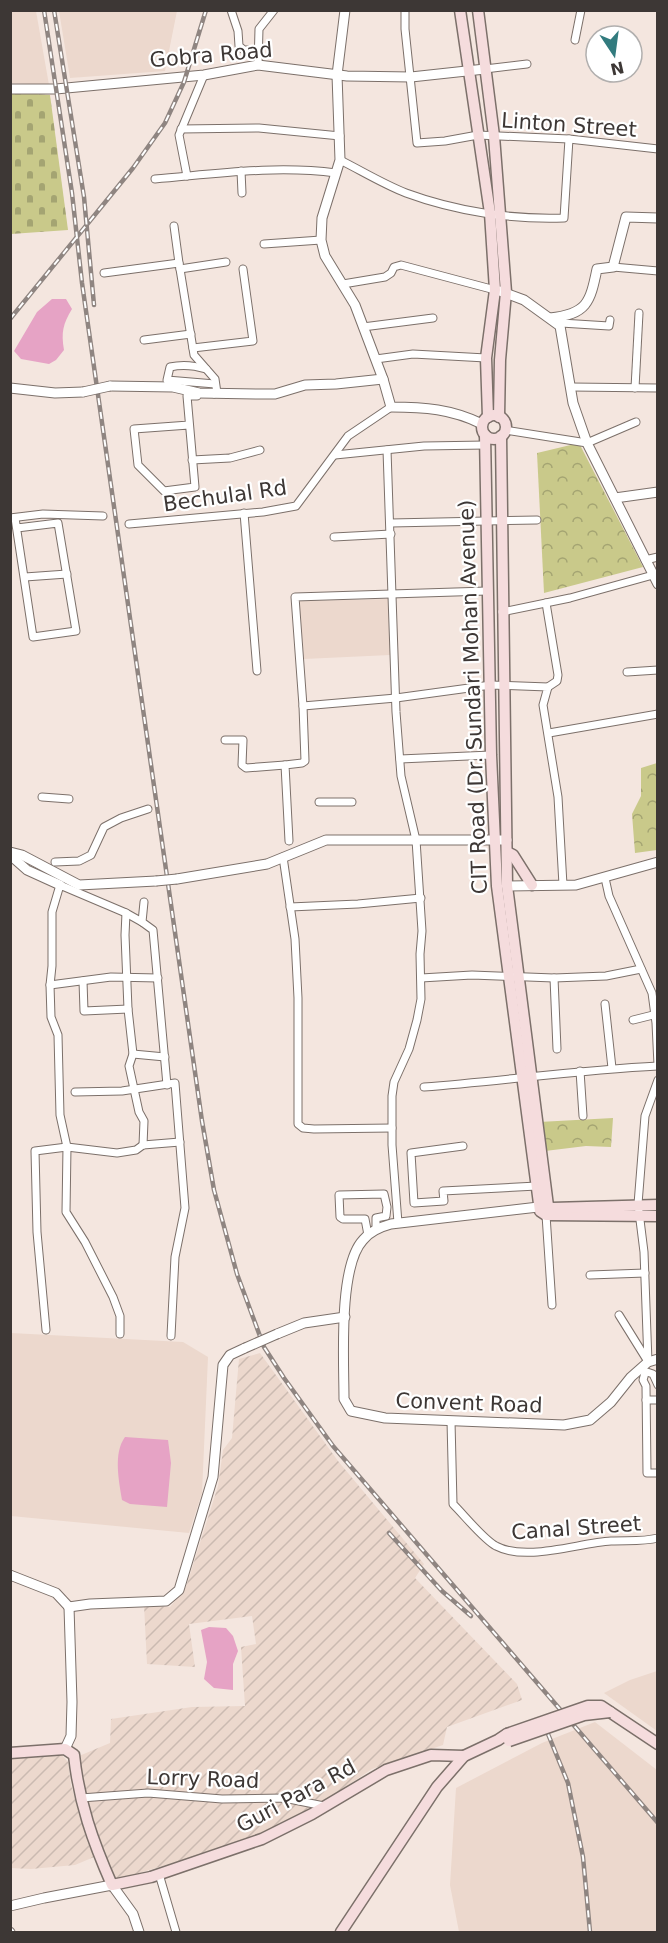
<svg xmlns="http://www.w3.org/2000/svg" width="668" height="1943" viewBox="0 0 668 1943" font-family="'DejaVu Sans',sans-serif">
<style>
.built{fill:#ecd8cd}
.industrial{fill:url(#industrial-furrows)}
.cemetery{fill:url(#cemetery-stones)}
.park{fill:url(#park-crowns)}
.water{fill:#e6a3c5}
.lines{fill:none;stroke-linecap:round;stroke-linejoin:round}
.minor-casing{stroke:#7c706a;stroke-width:9}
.tertiary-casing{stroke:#7c706a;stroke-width:11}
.secondary-casing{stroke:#7c706a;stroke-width:13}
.minor{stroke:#fff;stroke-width:7}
.tertiary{stroke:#fff;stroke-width:9}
.secondary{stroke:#f5dcdd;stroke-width:10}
.rail-casing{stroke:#8f8581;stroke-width:4.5}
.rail{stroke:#fff;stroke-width:2;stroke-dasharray:7;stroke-linecap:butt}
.tertiary-bridge-casing{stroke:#7c706a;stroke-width:11;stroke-linecap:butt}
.secondary-bridge-casing{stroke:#7c706a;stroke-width:13;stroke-linecap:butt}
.tertiary-bridge{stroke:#fff;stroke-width:9}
.secondary-bridge{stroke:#f5dcdd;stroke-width:10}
.labels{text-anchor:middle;stroke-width:4.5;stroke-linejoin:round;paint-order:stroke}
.street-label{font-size:21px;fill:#3d3735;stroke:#fff}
</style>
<defs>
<pattern id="industrial-furrows" width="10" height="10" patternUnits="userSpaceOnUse" patternTransform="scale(1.5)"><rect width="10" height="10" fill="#ecd8cd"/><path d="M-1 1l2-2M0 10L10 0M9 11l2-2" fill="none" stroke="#cbbab1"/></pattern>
<pattern id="cemetery-stones" width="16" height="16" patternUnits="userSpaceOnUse" patternTransform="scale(1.5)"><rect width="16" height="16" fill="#c9c98a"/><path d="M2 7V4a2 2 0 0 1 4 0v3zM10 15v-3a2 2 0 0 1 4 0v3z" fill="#a4a472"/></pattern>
<pattern id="park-crowns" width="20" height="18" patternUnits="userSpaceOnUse" patternTransform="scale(1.5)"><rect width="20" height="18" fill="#c9c98a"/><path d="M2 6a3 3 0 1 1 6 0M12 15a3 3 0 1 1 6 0" fill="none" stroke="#a4a472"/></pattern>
</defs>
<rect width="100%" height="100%" fill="#f4e6df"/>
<g class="built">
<path d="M10 11H36L49 85 11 83Z"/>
<path d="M59 11H177L165 71 70 78Z"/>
<path d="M389 599 390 655 304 659 299 601Z"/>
<path d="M11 1333 183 1342 208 1357 202 1493 189 1533 11 1516Z"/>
<path d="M657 1671H658L657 1731 604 1693 630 1680Z"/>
<path d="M595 1722 657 1770V1932H459L450 1885 456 1788 542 1743Z"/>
</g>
<g class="industrial">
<path d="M260 1353 338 1461 424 1564 415 1578 517 1684 522 1700 447 1727 443 1745 372 1769 311 1810 255 1838 116 1880 97 1844 79 1756 110 1743 111 1719 192 1707 245 1706 241 1647 256 1644 252 1616 189 1624 195 1667 147 1664 144 1605 170 1607 186 1587 218 1486 223 1450 232 1438 239 1359Z"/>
<path d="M62 1755 68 1762 71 1785 87 1841 94 1857 75 1865 31 1869 11 1868 10 1758Z"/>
</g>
<path class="cemetery" d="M11 92 50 95 68 230 11 234Z"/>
<g class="park">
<path d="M579 443 643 567 544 593 537 453Z"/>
<path d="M657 763V850L635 853 632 814 641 796V768Z"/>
<path d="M613 1118 611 1147 586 1146 545 1151 539 1122Z"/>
</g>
<g class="water">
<path d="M52 299H66L72 309C63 324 61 332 64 350L56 360 49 364 21 359 14 351 37 312Z"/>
<path d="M125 1437 168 1440 171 1463 167 1507 130 1504 122 1500C119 1481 113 1453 125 1437Z"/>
<path d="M209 1627 226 1628 233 1636 238 1651 233 1664V1690L214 1688 204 1679 207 1662 201 1630Z"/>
</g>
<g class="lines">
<g class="minor-casing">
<g id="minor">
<path d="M231 10 238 31 239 46 244 50H258"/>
<path d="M405 10V29L417 143 445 141 478 135 569 139 658 149"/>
<path d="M575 40 581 10"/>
<path d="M258 65 259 29 274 10"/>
<path d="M485 69 527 64"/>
<path d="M181 129 259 128 340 136"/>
<path d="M340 160C362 171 383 184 406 193 455 211 512 220 564 218L569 139"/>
<path d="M241 171 242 193"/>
<path d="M187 176 179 135 204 75"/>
<path d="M155 179C215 174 275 165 336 173"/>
<path d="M174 226 179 263"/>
<path d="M264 244 321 240"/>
<path d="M613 267 658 271"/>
<path d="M180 269 226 262"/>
<path d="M104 273 179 263 194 355 215 379 217 393 214 394"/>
<path d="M343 284 385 277 391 273 394 267 401 265 495 290"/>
<path d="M363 327 433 318"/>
<path d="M560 327 561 323 609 326 610 320"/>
<path d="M144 340 191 334"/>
<path d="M193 348 253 341 243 269"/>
<path d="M376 359 413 354 486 358"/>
<path d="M206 369C193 365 183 364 170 367L167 380 215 384"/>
<path d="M571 387 658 388"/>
<path d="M635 388 639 313"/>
<path d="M189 425 134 429 138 465 164 491 195 487 187 396H197"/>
<path d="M505 430 587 443 636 422"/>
<path d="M387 450 396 712 401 776 416 840 422 931 420 954 421 999 417 1020 409 1049 394 1082 392 1096V1145L398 1223"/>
<path d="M335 455 424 446 486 445"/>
<path d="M192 460 230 458 260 450"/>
<path d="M244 513 257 671"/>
<path d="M10 518 43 514 103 516"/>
<path d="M15 518 33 637 76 631 58 523 17 528"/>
<path d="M391 523 537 520"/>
<path d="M129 524 263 512 296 506 348 436 391 407"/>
<path d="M334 537 391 534"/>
<path d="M645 560 658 557"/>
<path d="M25 577 67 574"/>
<path d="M487 591 295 597 303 706 396 698 491 685 548 687 543 705 558 797 563 885"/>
<path d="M546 603 558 675 557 681 548 687"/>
<path d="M502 612 570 598 653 575"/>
<path d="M627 672 658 670"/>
<path d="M549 733 658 714"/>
<path d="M225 740H243L242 765 246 768 285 765"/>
<path d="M400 759 491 755"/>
<path d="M42 797 69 799"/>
<path d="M319 802H352"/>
<path d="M289 841 285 765 302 763 305 761 303 706"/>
<path d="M283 857 295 939 298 998V1124L303 1128 314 1129 392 1128"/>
<path d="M55 862 79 861 91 855 104 827 121 818 148 809"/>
<path d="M605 878 609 896 652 993 656 1023 658 1065"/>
<path d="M144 902 142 922 153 930 167 1085"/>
<path d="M290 907 358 904 421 898"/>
<path d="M126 913 125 935 128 1009 133 1054 129 1066 139 1112 144 1121 143 1145"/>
<path d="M421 978 472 975 554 978 606 976 641 969"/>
<path d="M554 978 557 1049"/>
<path d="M83 981 84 1011 128 1009"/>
<path d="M50 985 111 977 158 978"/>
<path d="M605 1004 612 1068"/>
<path d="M633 1020 657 1014"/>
<path d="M133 1054 165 1057"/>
<path d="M580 1071 583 1116"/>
<path d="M424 1087C502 1081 579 1070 658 1066"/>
<path d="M75 1092 122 1091 175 1083 185 1208 175 1257 171 1336"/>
<path d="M463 1146 411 1153 414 1203 444 1201 443 1191 537 1186"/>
<path d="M546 1215 552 1305"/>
<path d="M368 1235 365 1219H343L340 1217 339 1195 384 1194 387 1207 386 1216 376 1218V1229"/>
<path d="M590 1275 645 1273"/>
<path d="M619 1315 647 1360"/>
<path d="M46 1330 37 1232 35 1151 67 1147 117 1153 136 1150 143 1145 180 1142"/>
<path d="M120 1334V1316L113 1297 85 1242 66 1212 67 1147 60 1115 58 1035 51 1017 50 985 52 966V912L60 885 126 913 142 922"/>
<path d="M648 1362 644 1252 638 1204 645 1116 658 1080"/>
<path d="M644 1371 653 1374 658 1385"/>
<path d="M645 1373 643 1380 646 1386 647 1473H658"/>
<path d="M646 1400H658"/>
<path d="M451 1421 453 1504C464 1515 484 1540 496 1546 526 1562 578 1543 611 1541 627 1540 642 1542 658 1538"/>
<path d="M81 1798 148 1793 222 1799 284 1798 324 1806"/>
<path d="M159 1874 176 1932"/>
<path d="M10 1931 11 1932"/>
</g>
</g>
<g class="tertiary-casing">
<g id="tertiary">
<path d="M345 10 337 75 340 160 322 218 321 240 325 256 355 305 383 379 391 407C424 407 452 409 482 424"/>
<path d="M10 89H56L204 75 258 65 347 76 411 77 485 69"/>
<path d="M500 291 524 300 560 326 573 403 587 443 658 584"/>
<path d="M550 318C587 314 590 303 597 269L613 267 626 217 658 218"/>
<path d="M110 386 173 387 199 393 261 394H275L305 385 336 384 383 379"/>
<path d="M10 388 55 393 83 392"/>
<path d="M615 498 658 492"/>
<path d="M10 852 22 855 79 885 156 881"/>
<path d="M10 855 27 870 60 885"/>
<path d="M177 879 267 864 326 840H507"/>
<path d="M507 886 576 885 658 862"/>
<path d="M547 1206 391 1224C380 1227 370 1231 363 1240 338 1267 344 1362 344 1399L351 1411 385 1418 564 1425 590 1420 611 1402 631 1377 648 1362 658 1359"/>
<path d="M277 1334 304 1323 345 1317"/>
<path d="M10 1575 56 1593 69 1607"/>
<path d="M69 1607 90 1604 166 1601 179 1590 213 1477 223 1365 230 1355 245 1348"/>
<path d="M65 1749 71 1736 72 1702 69 1607"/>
<path d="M10 1906 44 1898 112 1885 133 1914 139 1932"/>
</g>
</g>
<g class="secondary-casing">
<g id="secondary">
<path d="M460 10 490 213 495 290 486 358 488 417"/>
<path d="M478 10 494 136 506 292 500 360 499 417"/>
<circle cx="494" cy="427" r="12"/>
<path d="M485 435 491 755 497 886 540 1211 546 1215 658 1216"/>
<path d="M501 436 507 886 548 1206 552 1208 658 1205"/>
<path d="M507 852 513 855 532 885"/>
<path d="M610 1712 658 1744"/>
<path d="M10 1753 65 1749 74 1755C79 1803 93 1842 112 1885L151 1877 262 1839 312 1814 386 1770 431 1755 464 1756"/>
<path d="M341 1932 437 1787 464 1756 498 1740 507 1734"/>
</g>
</g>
<use href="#minor" class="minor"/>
<use href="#tertiary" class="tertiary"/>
<use href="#secondary" class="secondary"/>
<g class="rail-casing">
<g id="rail">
<path d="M44 10 72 193 82 283 202 1121 214 1190 237 1274 264 1347 284 1378 333 1446 658 1823"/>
<path d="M54 10 84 197 94 305"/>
<path d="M10 319 133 168 165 123 184 82 206 10"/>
<path d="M389 1533 442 1591 471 1616"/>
<path d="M548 1734 568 1783 583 1857 590 1932"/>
</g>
</g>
<use href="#rail" class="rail"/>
<g class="tertiary-bridge-casing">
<g id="tertiary-bridge">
<path d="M83 392 110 386"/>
<path d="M156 881 177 879"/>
<path d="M245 1348 277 1334"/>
</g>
</g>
<g class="secondary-bridge-casing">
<g id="secondary-bridge">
<path d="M507 1734 588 1706H601L610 1712"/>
<path d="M509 1741 584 1715 610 1712"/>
</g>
</g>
<use href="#tertiary-bridge" class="tertiary-bridge"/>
<use href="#secondary-bridge" class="secondary-bridge"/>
</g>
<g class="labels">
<g class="street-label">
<text transform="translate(211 55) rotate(-5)" y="7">Gobra Road</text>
<text transform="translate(569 125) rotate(4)" y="7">Linton Street</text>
<text transform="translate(225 496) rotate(-8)" y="7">Bechulal Rd</text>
<text transform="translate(473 697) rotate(-92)" y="7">CIT Road (Dr. Sundari Mohan Avenue)</text>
<text transform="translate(469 1403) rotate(2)" y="7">Convent Road</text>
<text transform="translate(576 1528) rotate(-4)" y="7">Canal Street</text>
<text transform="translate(203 1779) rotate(2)" y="7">Lorry Road</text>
<text transform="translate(296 1796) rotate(-28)" y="7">Guri Para Rd</text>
</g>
</g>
<rect width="668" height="1943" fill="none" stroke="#3d3735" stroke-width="24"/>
<g transform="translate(614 54) rotate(167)"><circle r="28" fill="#ffffff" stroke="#b1afae" stroke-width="1.5"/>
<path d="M0-4.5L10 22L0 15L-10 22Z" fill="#327b7e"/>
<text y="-9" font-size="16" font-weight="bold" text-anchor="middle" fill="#3d3735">N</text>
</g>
</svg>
